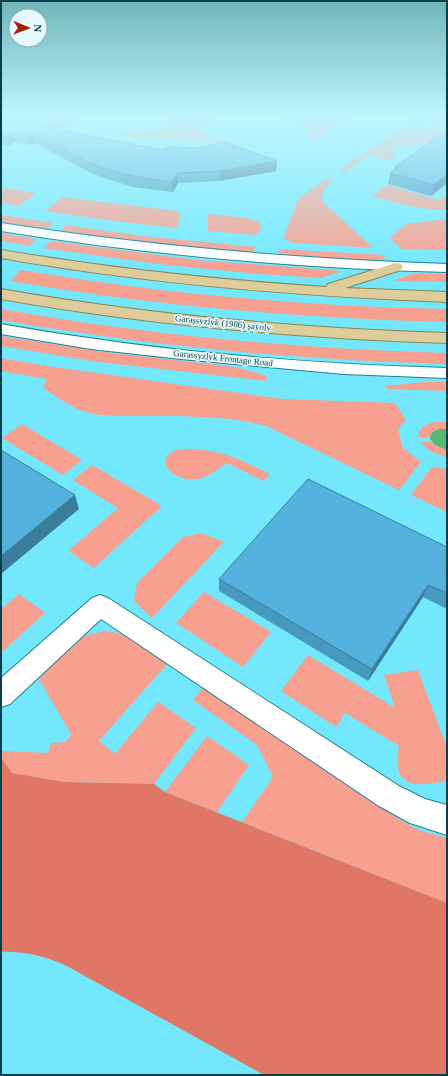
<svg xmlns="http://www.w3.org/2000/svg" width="448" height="1076" viewBox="0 0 448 1076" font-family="Georgia,serif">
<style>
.green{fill:#f7a090}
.forest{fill:#e07766}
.water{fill:#59b773}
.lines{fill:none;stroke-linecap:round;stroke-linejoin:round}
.minor-casing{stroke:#1f8190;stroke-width:2}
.major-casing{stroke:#858652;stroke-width:2}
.minor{fill:#fff;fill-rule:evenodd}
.major{fill:#decd9b;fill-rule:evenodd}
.wall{fill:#4799bf}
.shaded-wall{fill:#3a7d9b}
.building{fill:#53b2de;stroke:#3a7d9b}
.labels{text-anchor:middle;stroke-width:3;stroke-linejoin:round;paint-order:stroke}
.far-street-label{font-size:9px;fill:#083f48;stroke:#e6fafe}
</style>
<rect width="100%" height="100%" fill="#73e8fd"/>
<g class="green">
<path d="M172 117H222L204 123 201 130 207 136 229 143 129 137 115 135 121 131 135 133 157 130 168 126 173 121Z"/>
<path d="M286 117H354L344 120 324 131 326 133 311 140 307 138 310 134C308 123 294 121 285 120Z"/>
<path d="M395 117H447V124Z"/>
<path d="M412 125 447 131V140L416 144 407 147 398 145 390 151 399 153 389 160 369 155 345 172 339 170 399 129Z"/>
<path d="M326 179 332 181C325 186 320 193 323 202L373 248 294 243 284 239 285 235 298 199Z"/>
<path d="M387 185 439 200 443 196 447 197V209C421 211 397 203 372 196Z"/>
<path d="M6 188 36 193 19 206 1 203V191Z"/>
<path d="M62 197 177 211 180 213 177 228 114 221 45 211Z"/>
<path d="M208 214 248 218 259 222 261 228 256 235 208 231Z"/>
<path d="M1 215 53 223 47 229 1 222Z"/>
<path d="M447 219V250L402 249 391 240V237L406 224Z"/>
<path d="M66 225 143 236 256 247 254 251 250 253 201 249 61 231Z"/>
<path d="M1 233 6 234 37 239 29 246 1 241Z"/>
<path d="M51 241 197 260 342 271 321 278 259 274 158 264 43 248Z"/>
<path d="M279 249 384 255 385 258 382 260 375 261 282 256 279 254Z"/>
<path d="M21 270C162 294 304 306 447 309V322C300 318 155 306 10 281Z"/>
<path d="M415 273 447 274V282L393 281Z"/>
<path d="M1 309C148 335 297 349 447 353V364C298 360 148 346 1 320Z"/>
<path d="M1 336 105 352 236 367 267 376 266 381 99 362 1 346Z"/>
<path d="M1 358 47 366 283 399 395 403 406 420 398 429 403 448 421 462 399 490 266 426C228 416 189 416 150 416 130 415 105 418 86 412 70 407 57 397 43 388L47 379 1 371Z"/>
<path d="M424 382H447V391L387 389 386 386Z"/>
<path d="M436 422H447V429H440L433 432 430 437H418C419 427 427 423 436 422Z"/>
<path d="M22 424 82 460 63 475 2 438Z"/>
<path d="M420 442H431L435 445 447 450V457L431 452Z"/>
<path d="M180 449C220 449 235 457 270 474L263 481 227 463C219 468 211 475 202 478 176 486 147 458 180 449Z"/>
<path d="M92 465 162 506 94 568 68 551 118 508 73 480Z"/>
<path d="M432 467 447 469V512L411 495Z"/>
<path d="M201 533 224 542 152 618 134 601 137 583 183 537Z"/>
<path d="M204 592 271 632 243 667 176 623Z"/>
<path d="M19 594 45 613 1 653V609Z"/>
<path d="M105 631C132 634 147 647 169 662L99 741 115 754 158 702 196 728 154 784 64 782 11 773 1 758V751L48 753 51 743 66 742 71 734 39 679 75 643 84 636Z"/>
<path d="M308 655 395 708 384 675 418 670 447 748V781C415 787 391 789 399 746L345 713 336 727 281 691Z"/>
<path d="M204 686 399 819 419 830 447 838V903L242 822 273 777 257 745 193 700Z"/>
<path d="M207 736 249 765 217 812 165 792Z"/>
</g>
<path class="forest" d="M1 758 12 773 64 782 154 784 165 792 447 903V1075H264L65 965C43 956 24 951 1 952Z"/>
<path class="water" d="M440 429H447V450L435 445 430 439C430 433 434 430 440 429Z"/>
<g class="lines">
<g class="minor-casing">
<g id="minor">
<path d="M1 223C149 246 297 259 447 264V272C297 268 149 255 1 231Z"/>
<path d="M1 324C146 350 300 364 447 368V378L344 374 181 359 91 349 1 334Z"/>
<path d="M100 595 108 598 399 786 425 799 447 805V835L410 823 379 806 101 619 10 704 1 707V678L92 598Z"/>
</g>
</g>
<g class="major-casing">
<g id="major">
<path d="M1 250C109 268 217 280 326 287L328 284 396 263 401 264 403 267 401 270 345 288 447 292V302C297 296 149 284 1 258Z"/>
<path d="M1 289C148 315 298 328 447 333V343C298 338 148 325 1 299Z"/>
</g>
</g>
<use href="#minor" class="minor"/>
<use href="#major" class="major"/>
</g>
<g class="wall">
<path d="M1 117 163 150 277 161 276 171 220 181 178 183 173 192 133 187 104 178 89 172 35 143 30 145 15 142 8 146 3 145H1Z"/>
<path d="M447 134V183L431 196 388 184 390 173 395 170V167Z"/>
<path d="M447 547V609L423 597 368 681 219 591V579Z"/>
</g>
<g class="shaded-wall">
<path d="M61 117H79L46 136 44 127Z"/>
<path d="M13 133 15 142 8 146 6 137Z"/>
<path d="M33 133 35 143 30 145 28 136Z"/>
<path d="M1 138 3 145H1Z"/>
<path d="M277 161 276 171 220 181V171Z"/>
<path d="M178 173V183L173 192 172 182Z"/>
<path d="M447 174V183L431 196 434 185Z"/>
<path d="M75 495 79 509 1 574V556Z"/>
<path d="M428 585 423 597 368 681 372 669Z"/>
</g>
<g class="building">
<path d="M1 117H61L44 127 163 150 168 147 199 148 224 142 277 161 220 171 178 173 172 182 132 176 103 168 87 162 33 133 28 136 13 133 6 137 1 135Z"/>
<path d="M442 133 447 134V174L434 185 390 173 398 168 395 167Z"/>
<path d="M1 450 75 495 1 556Z"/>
<path d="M308 479 447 547V593L428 585 372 669 219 579Z"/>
</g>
<linearGradient id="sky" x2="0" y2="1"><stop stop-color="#6fb5b9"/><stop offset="0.44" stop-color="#c0f5fe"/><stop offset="1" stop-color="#c0f5fe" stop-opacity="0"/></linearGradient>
<rect width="448" height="268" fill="url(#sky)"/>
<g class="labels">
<g class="far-street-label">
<text transform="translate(223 323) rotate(6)" y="3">Garaşsyzlyk (1986) şaýoly</text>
<text transform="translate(223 358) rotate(6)" y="3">Garassyzlyk Frontage Road</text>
</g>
</g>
<rect width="448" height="1076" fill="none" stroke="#083f48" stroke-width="4"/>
<g transform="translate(28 28) rotate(91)"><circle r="19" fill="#e6fafe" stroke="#8dafb5"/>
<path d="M0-3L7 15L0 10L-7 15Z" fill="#ab1b09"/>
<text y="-6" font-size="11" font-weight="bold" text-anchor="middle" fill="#083f48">N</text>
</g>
</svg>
